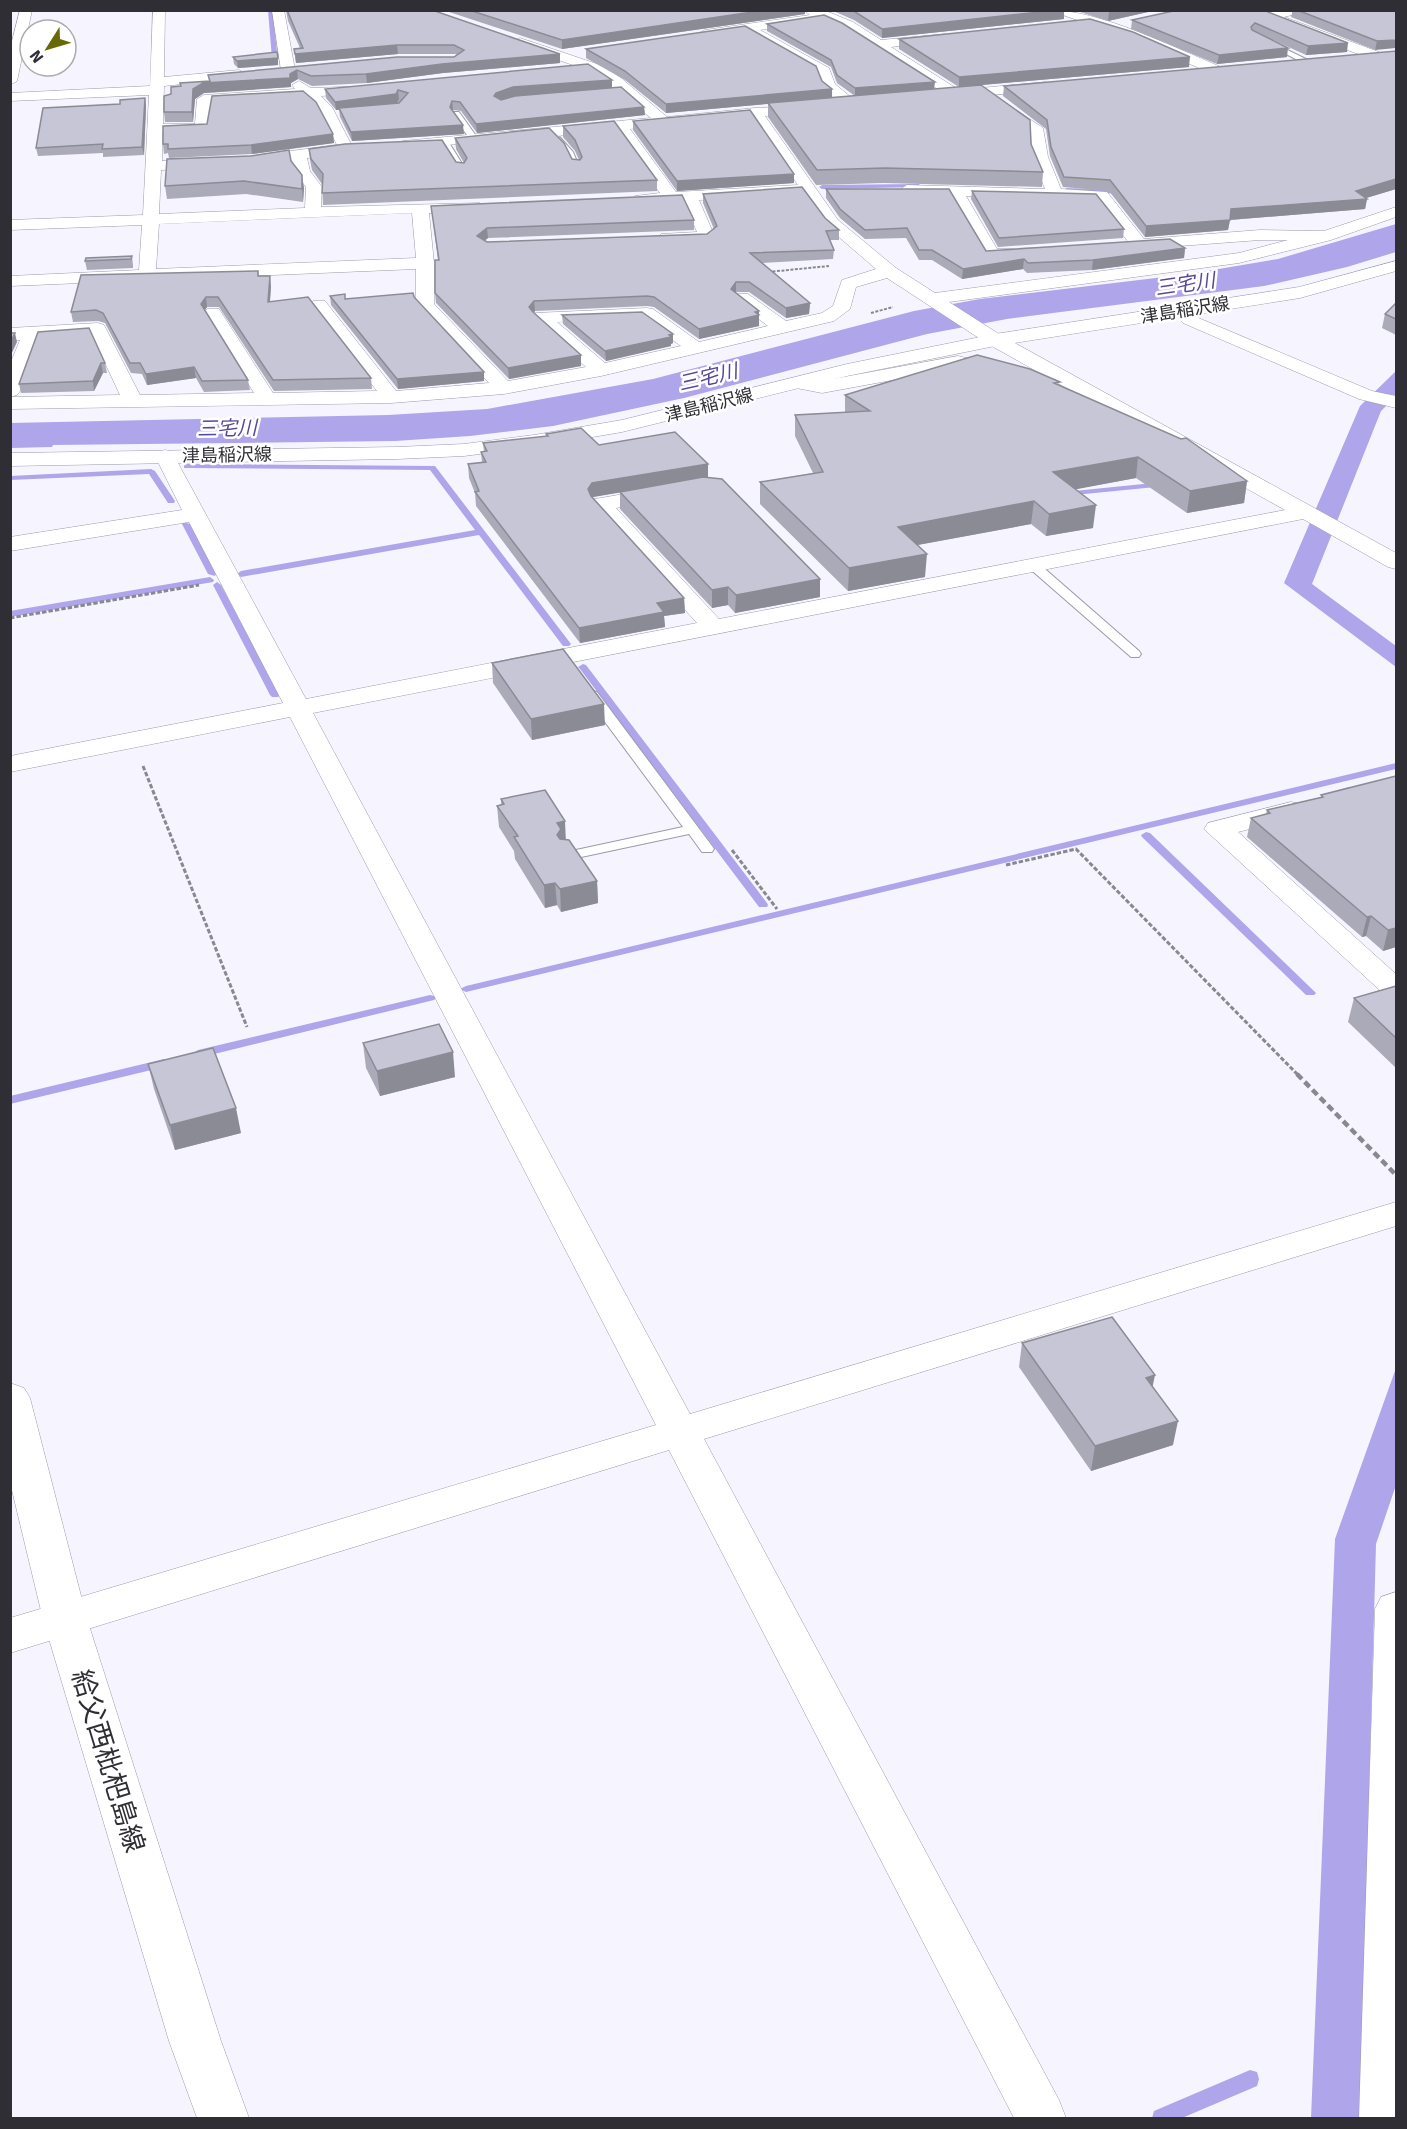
<svg xmlns="http://www.w3.org/2000/svg" width="1407" height="2129" viewBox="0 0 1407 2129" font-family="Signika,'Noto Sans JP',sans-serif">
<style>
.water{fill:#afa5eb}
.lines{fill:none;stroke-linecap:round;stroke-linejoin:round}
.stream{fill:#afa5eb;fill-rule:evenodd}
.service-casing{stroke:#9b9aa9;stroke-width:2}
.minor-casing{stroke:#9b9aa9;stroke-width:1}
.secondary-casing{stroke:#9b9aa9;stroke-width:1}
.path-far2{stroke:#898890;stroke-width:2;stroke-dasharray:3 1.5;stroke-linecap:butt}
.path-far1{stroke:#898890;stroke-width:3;stroke-dasharray:4.5 2;stroke-linecap:butt}
.path{stroke:#898890;stroke-width:4.5;stroke-dasharray:7 4;stroke-linecap:butt}
.service{fill:#fff;fill-rule:evenodd}
.minor{fill:#fff;fill-rule:evenodd}
.secondary{fill:#fff;fill-rule:evenodd}
.wall{fill:#abaab8}
.shaded-wall{fill:#8b8b96}
.building{fill:#c7c6d6;stroke:#8b8b96;stroke-width:1.5}
.labels{text-anchor:middle;stroke-width:5;stroke-linejoin:round;paint-order:stroke}
.far-street-label{font-size:18px;fill:#2f2e35;stroke:#fff}
.far-water-label{font-size:20px;font-style:italic;fill:#594799;stroke:#fff}
.near-street-label{font-size:27px;fill:#2f2e35;stroke:#fff}
</style>
<rect width="100%" height="100%" fill="#f6f5ff"/>
<g class="water">
<path d="M1396 224V252L1347 267 1264 286 1007 319 927 334 684 398 553 426 470 436 395 441 53 445 52 447 11 448 10 423 388 415 487 409 653 379 914 311 980 299 1189 274 1278 259Z"/>
<path d="M1396 371V396L1381 411 1312 584 1396 646V667L1284 583 1360 406Z"/>
<path d="M1396 1368V1485L1376 1544 1360 2118H1311L1335 1539Z"/>
</g>
<g class="lines">
<g class="stream">
<path d="M268 10H272L278 59 275 61 272 59Z"/>
<path d="M919 184 921 187 822 189 819 187 822 185Z"/>
<path d="M1066 188 1123 190 1126 192 1123 194 1064 191Z"/>
<path d="M184 464 435 466 571 644 569 646H563L479 535 241 577 237 574 241 571 475 530 430 470 187 468H184Z"/>
<path d="M151 469 155 471 175 501 174 503H168L149 474 10 480V476Z"/>
<path d="M1163 482 1167 484 1166 486 1064 496 1060 494 1064 492Z"/>
<path d="M183 522 190 524 216 574 215 576 208 574 182 524Z"/>
<path d="M210 577 214 580 213 582 10 617V611Z"/>
<path d="M217 582 221 585 280 695 278 697H272L270 695 213 585Z"/>
<path d="M583 664 586 665 767 903 768 905 767 907H759L580 669 578 667Z"/>
<path d="M1396 763V769L466 992 460 989 466 986Z"/>
<path d="M1146 832 1150 833 1314 991 1316 993 1314 995H1306L1142 837 1141 835Z"/>
<path d="M430 995 434 996 436 998 434 1000 198 1058 192 1054 198 1050Z"/>
<path d="M164 1059 168 1060 170 1063 168 1066 10 1104V1096Z"/>
<path d="M1250 2070 1257 2072 1259 2079 1257 2086 1182 2118H1152L1154 2111Z"/>
</g>
<g class="service-casing">
<g id="service">
<path d="M1267 42H1271L1312 62 1305 64 1267 44Z"/>
<path d="M453 112H459L479 140 478 142H472L452 114Z"/>
<path d="M550 133H556L573 152 580 169H574L566 153 549 135Z"/>
<path d="M442 141H448L466 170 465 172H459L441 143Z"/>
<path d="M1033 561 1037 562 1139 651 1141 654 1139 657H1131L1029 568 1027 565Z"/>
<path d="M592 691 597 692 712 846 714 849 712 852H702L689 834 567 860 562 859 560 856 562 853 683 827 585 695Z"/>
</g>
</g>
<g class="minor-casing">
<g id="minor">
<path d="M20 10H32L17 81 10 85V49Z"/>
<path d="M153 10H165L164 77 239 70 246 74 239 78 164 86 163 124H195L197 99 204 95 295 89 292 85 299 81 311 88 372 86 374 89 367 93 321 96 332 107 351 144 358 148 350 153 307 158 310 171 322 187 321 207 480 203 482 206 474 211 429 213 434 263V304L508 381 586 367 535 321 532 317 535 313 647 308 653 309 699 342 768 326 736 302 733 298 736 294H748L786 321 822 313 833 306 842 280 876 269 826 226 804 194 699 200 715 237 713 241 661 242 659 238 661 234 697 232 684 201 635 202 633 199 635 196 660 193 616 131 398 149 395 146 403 141 651 118 593 72 515 45 513 42 520 38 603 66 621 78 667 117 755 108 815 105 817 108 810 112 765 116 838 220 896 268 935 293 1239 253 1288 240H1260L1139 249 1133 248 1096 200 966 196 997 249 1037 248 1039 252 1037 256 1031 257 986 259 950 196 907 195 899 190 907 185 1045 189 1032 157 1031 133 990 103 988 100 995 96 1043 128 1048 157 1061 189 1107 192 1144 239 1260 230 1324 231 1396 207V217L1331 240 1239 263 949 302 1002 336 1396 553V569L1388 567 1303 519 313 713 690 1414 1396 1202V1226L704 1439 1059 2100 1066 2118H1014L669 1450 10 1653V1618L656 1425 290 717 10 772V756L283 703 189 522 10 551V537L182 510 155 456 158 452 165 450 172 452 306 699 697 623 593 509 590 504 593 499 601 498 663 487 671 488 674 493 671 498 616 508 719 619 1285 510 988 344 887 278 856 287 850 309 834 321 601 376 504 394 391 403 10 409V397L120 395 92 335 38 339 20 391 17 395 10 397V364L20 340H10V328L98 323 104 325 140 395 254 393 204 313 207 309H219L273 393 377 391 310 305 313 301H325L396 391 489 383 416 305V269L10 286V276L139 270 142 225 10 230V220L143 215 149 95 10 101V93L150 86ZM305 97 319 109 337 145 252 156 162 161V133L207 131 211 103ZM752 118 798 185 676 192 630 129ZM292 160 294 172 306 187 305 208 159 214 161 170 252 166ZM412 213 416 258 156 269 159 224ZM643 319 681 346 605 363 557 322Z"/>
<path d="M272 10H284L295 70 293 73H283L281 70Z"/>
<path d="M804 10H823L831 13 853 22 881 40 946 34 948 37 941 41 891 47 959 90 1046 82 1053 86 1046 90 949 99 944 98 942 95 944 93 843 28 824 20 760 30 829 68 835 84 859 104 852 108C843 106 830 96 824 89 816 80 820 74 808 66L745 32 705 38 698 34 705 30 810 15Z"/>
<path d="M1049 10C1100 10 1173 47 1221 67L1223 70 1221 73H1211L1133 40Z"/>
<path d="M1277 10H1293L1292 15 1284 17 1379 52 1381 55 1379 58H1369L1264 19 1263 16 1264 13Z"/>
<path d="M1189 314 1372 391 1396 396V408L1359 399 1183 323 1180 319 1183 315Z"/>
<path d="M958 356 990 364 993 368 990 372 983 374 958 368 822 393 791 387 788 383 791 379 798 377 822 381Z"/>
<path d="M1291 802 1301 804 1304 810 1301 816 1238 832 1396 974V998L1385 995 1204 829 1208 823Z"/>
<path d="M1396 1592V2118H1359L1375 1609 1381 1597Z"/>
</g>
</g>
<g class="secondary-casing">
<g id="secondary">
<path d="M1396 261V271L1300 298 995 346 847 376 622 432 534 447 464 456 397 459 10 466V453L397 447 464 444 534 435 622 420 847 364 995 334 1299 287Z"/>
<path d="M10 1383 24 1388 30 1398 87 1619 221 2041 249 2118H197L169 2041 43 1619 10 1482Z"/>
</g>
</g>
<g class="path-far2">
<path d="M768 272 829 266"/>
<path d="M871 313 893 307"/>
</g>
<g class="path-far1">
<path d="M10 618 199 585"/>
<path d="M143 766 247 1027"/>
<path d="M732 850 777 909"/>
<path d="M1006 865 1076 849 1299 1076"/>
</g>
<path class="path" d="M1297 1074 1396 1175"/>
<use href="#service" class="service"/>
<use href="#minor" class="minor"/>
<use href="#secondary" class="secondary"/>
</g>
<g class="wall">
<path d="M286 10H432L560 54V63L443 73 367 83 312 86 298 79 291 83V87L204 93 195 99 193 122H165L164 112 171 94 181 86 209 81 208 75 454 57 457 55 455 54H398L296 63 294 49 300 48 288 21Z"/>
<path d="M443 10H805V14L562 49Z"/>
<path d="M831 10H1066L1064 12V19L882 38 854 20Z"/>
<path d="M1074 10H1157L1108 21Z"/>
<path d="M1293 10H1396L1375 50 1291 17Z"/>
<path d="M1263 11 1347 52 1306 55 1273 40 1287 57 1217 64 1131 29 1132 20Z"/>
<path d="M767 24 934 89 1031 144 1043 172 1042 187 884 183 816 185 768 117V104L666 113 625 80 586 58V49L822 81 832 89V98L855 96 837 83 831 67 767 31Z"/>
<path d="M899 39 1189 67 959 87 899 49Z"/>
<path d="M1396 51V189L1366 198 1367 199 1365 209 1230 220 1228 230 1145 237 1109 191 1063 187 1050 156 1046 129 1003 96 1004 86Z"/>
<path d="M233 57 278 65 238 68 234 64Z"/>
<path d="M612 80V88L644 107 645 115 477 133 461 111 453 110V111L464 134 352 141 340 117 339 110H336L326 98 325 89Z"/>
<path d="M145 98 146 106 144 155 103 157V153L38 156 36 148 120 104Z"/>
<path d="M633 121 794 183 677 191 633 130Z"/>
<path d="M563 126 657 180V191L323 205 322 184 312 170 310 160 309 149 464 163 456 149 455 138 579 160 575 151 563 137Z"/>
<path d="M333 134 334 143 252 154 169 158 168 153 164 154 163 144Z"/>
<path d="M291 161 304 188 303 202 246 194 167 199 165 186Z"/>
<path d="M826 189 986 251 1185 248 1184 258 1092 270 1027 273 1023 269 962 279 932 260H919L906 238 865 239 840 218 826 198Z"/>
<path d="M972 191 1124 229 1123 238 998 247 971 199Z"/>
<path d="M703 194 825 218 839 230V240H830L834 250 833 259 761 263 810 303 809 314 786 318 749 292H736L735 293 759 311V326L699 339 654 307 647 306 535 311 533 313 581 366 509 379 436 303 435 293 438 260 431 206 694 220V230L488 238 484 241 487 242 707 234 714 229 703 203Z"/>
<path d="M132 256 133 265V268L87 270 85 261Z"/>
<path d="M258 271 259 276 271 286 270 302 371 378 372 389 274 391 219 307H207L205 310 248 380 250 390 204 392 196 378 147 385 142 374 131 373 105 323 98 321 73 322 71 312Z"/>
<path d="M345 294V299L414 297 484 381 398 389 331 305 330 296Z"/>
<path d="M1396 303V335L1382 328 1385 314Z"/>
<path d="M562 315 673 334V343L671 344V346L606 361 563 324Z"/>
<path d="M38 332 105 363 107 373H103L94 391 21 393 19 384Z"/>
<path d="M1060 386 1247 481 1244 503 1187 513 1136 478 1075 489 1093 528 1046 536 1031 524 917 545 925 577 848 591 760 504V482L813 473 795 436V415L845 412V395Z"/>
<path d="M546 434 599 445 708 478 820 597 735 613 728 605 712 608 620 509V492L593 497 592 498 684 598 685 613 664 616 665 627 580 643 476 506 475 493 469 478 468 464 482 463 481 452H484L483 443 546 437Z"/>
<path d="M492 663 605 725 532 740 493 683Z"/>
<path d="M1349 787 1396 947 1383 951 1366 936 1362 937 1247 837 1251 818 1266 814 1267 810 1321 797V795Z"/>
<path d="M501 799 566 840 597 881 598 903 561 912 557 905 545 908 515 859 514 851 499 827 497 806 501 805Z"/>
<path d="M1396 986V1068L1348 1022 1354 998Z"/>
<path d="M363 1043 455 1077 380 1096 366 1068Z"/>
<path d="M148 1064 241 1133 175 1150 154 1089Z"/>
<path d="M1022 1343 1153 1386 1173 1445 1091 1471 1019 1367Z"/>
</g>
<g class="shaded-wall">
<path d="M766 10H805V14L562 49V40Z"/>
<path d="M1059 10H1066L1064 12V19L882 38V29Z"/>
<path d="M1116 10H1157L1108 21 1109 12Z"/>
<path d="M1396 40V48L1375 50 1377 41Z"/>
<path d="M1348 43 1347 52 1306 55 1308 46Z"/>
<path d="M397 45 398 54 296 63 295 54Z"/>
<path d="M1288 48 1287 57 1217 64 1219 55Z"/>
<path d="M560 54V63L443 73 367 83 366 74 442 64Z"/>
<path d="M1190 57 1189 67 959 87V77Z"/>
<path d="M278 58V65L238 68 237 61Z"/>
<path d="M297 70 298 79 291 83V87L204 93 195 99 193 122 192 112 193 89 203 83 290 74Z"/>
<path d="M612 80V88L496 102 494 96 496 93 513 87Z"/>
<path d="M935 82 934 89 855 96V88Z"/>
<path d="M832 89V98L666 113V104Z"/>
<path d="M398 90 399 99 397 103 336 110 335 102Z"/>
<path d="M145 98 146 106 144 155 142 147Z"/>
<path d="M452 101 453 110 450 115V107Z"/>
<path d="M644 107 645 115 477 133 476 124Z"/>
<path d="M463 125 464 134 352 141 351 132Z"/>
<path d="M333 134 334 143 252 154 251 145Z"/>
<path d="M794 174V183L677 191V181Z"/>
<path d="M302 175 304 188 303 202 302 189Z"/>
<path d="M1396 179V189L1363 199H1367L1365 209 1229 220 1231 209 1356 191Z"/>
<path d="M1230 220 1228 230 1145 237 1146 226Z"/>
<path d="M487 228 488 238 478 246 477 236Z"/>
<path d="M1185 248 1184 258 1092 270 1093 260Z"/>
<path d="M1024 259 1023 269 962 279 963 269Z"/>
<path d="M270 276 271 286 269 312 268 302Z"/>
<path d="M736 282V292L731 299V289Z"/>
<path d="M206 297 207 307 202 314 201 304Z"/>
<path d="M534 301 535 311 530 317 529 307Z"/>
<path d="M810 303 809 314 786 318V308Z"/>
<path d="M759 311V326L699 339V329Z"/>
<path d="M15 333 17 342 10 357V343Z"/>
<path d="M673 334V343L671 344V346L606 361 605 351Z"/>
<path d="M581 355V366L509 379 508 368Z"/>
<path d="M101 363 103 373 94 391 93 381Z"/>
<path d="M194 367 196 378 147 385 146 374Z"/>
<path d="M484 372V381L398 389 397 379Z"/>
<path d="M1138 457 1136 478 1051 494 1053 472Z"/>
<path d="M708 464V478L593 497 588 503V489L592 483Z"/>
<path d="M1247 481 1244 503 1187 513 1190 491Z"/>
<path d="M1034 501 1031 524 896 549 898 527Z"/>
<path d="M1096 505 1093 528 1046 536 1049 514Z"/>
<path d="M927 554 925 577 848 591 849 568Z"/>
<path d="M820 579V597L735 613 736 595Z"/>
<path d="M728 587V605L712 608V590Z"/>
<path d="M684 598 685 613 664 616 665 627 580 643 579 628 657 603Z"/>
<path d="M604 704 605 725 532 740 531 719Z"/>
<path d="M565 821 566 843 558 857 557 823Z"/>
<path d="M597 881 598 903 561 912 560 889Z"/>
<path d="M555 883 557 905 545 908 544 885Z"/>
<path d="M1371 916 1366 936 1362 937 1367 917Z"/>
<path d="M1396 928V947L1383 951 1388 930Z"/>
<path d="M453 1052 455 1077 380 1096 377 1071Z"/>
<path d="M236 1108 241 1133 175 1150 170 1125Z"/>
<path d="M1155 1375 1150 1399 1146 1378Z"/>
<path d="M1178 1421 1173 1445 1091 1471 1095 1446Z"/>
</g>
<g class="building">
<path d="M287 10H432L560 54 442 64 366 74 311 76 297 70 290 74V78L203 83 193 89 192 112H164V96L171 94V87L181 86 180 83 210 81 208 75 397 57H454L464 50 454 45H397L295 54 294 49 303 48Z"/>
<path d="M469 10H766L562 40Z"/>
<path d="M852 10H1058L882 29Z"/>
<path d="M1178 10H1263L1348 43 1308 46 1255 23 1251 27 1252 30 1288 48 1219 55 1132 20Z"/>
<path d="M1297 10H1396V40L1377 41Z"/>
<path d="M824 15 842 23 935 82 855 88 837 75 831 60 767 24Z"/>
<path d="M1090 19 1133 32 1190 57 959 77 899 39Z"/>
<path d="M745 26 816 66 822 81 832 89 666 104 625 71 586 49Z"/>
<path d="M1396 51V179L1356 191 1367 199 1231 209 1230 220 1146 226 1110 180 1064 177 1051 147 1047 120 1004 86Z"/>
<path d="M277 52 278 58 237 61 233 57Z"/>
<path d="M588 64 612 80 513 87 496 93 494 96 501 100 515 96 621 87 644 107 476 124 460 102 452 101 450 107 463 125 351 132 339 108 399 103 408 93 398 90 396 94 335 102 325 89Z"/>
<path d="M981 85 1030 120 1031 144 1043 172 885 168 817 170 768 103Z"/>
<path d="M303 91 316 102 333 134 251 145 168 149V144H163V126L207 124 212 96Z"/>
<path d="M145 98 142 147 102 149 103 144 36 148 43 108 120 104V100Z"/>
<path d="M750 110 794 174 677 181 633 121Z"/>
<path d="M614 121 657 180 322 193 323 174 311 159 309 149 345 144 442 140 456 162 464 163 467 158 455 138 549 128 564 143 572 159 580 160 582 157 575 140 563 126Z"/>
<path d="M289 150 291 161 302 175V189L244 181 165 186 167 159 251 156Z"/>
<path d="M802 187 825 218 839 230 826 231 834 250 750 253 810 303 786 308 749 282H736L731 289 759 311 755 312 759 315 699 329 654 297 647 296 534 301 529 307 533 312 581 355 508 368 435 293V260H439L431 206 682 195 694 220 487 228 477 236 487 242 707 234 717 226 703 194Z"/>
<path d="M826 189H949L986 251 1170 239 1185 248 1093 260 1028 263 1024 259 963 269 932 250H919L907 228 865 230 840 209Z"/>
<path d="M972 191 1096 194 1124 229 999 238Z"/>
<path d="M132 256 131 259 85 261 86 258Z"/>
<path d="M258 271V276H270L268 302 308 297 371 378 273 380 218 297H206L201 304 248 380 202 381 194 367 146 374 140 363H130L103 313 96 310 71 312 81 275Z"/>
<path d="M413 293 414 297 484 372 397 379 330 296 345 294V299Z"/>
<path d="M1396 303V319L1385 314Z"/>
<path d="M642 312 673 334 669 335 671 337 605 351 562 315Z"/>
<path d="M89 328 105 363H101L93 381 19 384 38 332Z"/>
<path d="M10 333H15L10 343Z"/>
<path d="M977 355 1030 369 1060 382 1054 383 1181 439 1186 438 1247 481 1190 491 1138 457 1053 472 1096 505 1049 514 1034 501 898 527 927 554 849 568 760 482 823 472 795 415 870 411 845 395Z"/>
<path d="M581 428 599 445 675 432 708 464 592 483 588 489 591 496 684 598 657 603 664 612 579 628 475 492 479 491 468 464 486 462 481 452 487 451 483 443 548 436 546 434Z"/>
<path d="M703 477 722 479 820 579 736 595 728 587 712 590 620 492Z"/>
<path d="M563 649 604 704 531 719 492 663Z"/>
<path d="M1396 776V928L1388 930 1371 916 1367 917 1251 818 1270 813 1267 810 1323 797 1321 795Z"/>
<path d="M545 790 565 821 557 823 561 829 557 835 560 839 569 840 597 881 560 889 555 883 544 885 514 837 518 836 497 806 504 804 501 799Z"/>
<path d="M1396 986V1038L1354 998Z"/>
<path d="M439 1024 453 1052 377 1071 363 1043Z"/>
<path d="M213 1048 236 1108 170 1125 148 1064Z"/>
<path d="M1112 1317 1155 1375 1146 1378 1178 1421 1095 1446 1022 1343Z"/>
</g>
<g class="labels">
<g class="far-street-label">
<text transform="translate(1185 310) rotate(-9)" y="6">津島稲沢線</text>
<text transform="translate(709 405) rotate(-14)" y="6">津島稲沢線</text>
<text transform="translate(227 455) rotate(-1)" y="6">津島稲沢線</text>
</g>
<g class="far-water-label">
<text transform="translate(1185 284) rotate(-8)" y="7">三宅川</text>
<text transform="translate(708 377) rotate(-13)" y="7">三宅川</text>
<text transform="translate(227 428) rotate(-1)" y="7">三宅川</text>
</g>
<g class="near-street-label">
<text transform="translate(108 1761) rotate(73)" y="9">給父西枇杷島線</text>
</g>
</g>
<rect width="1407" height="2129" fill="none" stroke="#2f2e35" stroke-width="24"/>
<g transform="translate(48 48) rotate(233)"><circle r="28" fill="#ffffff" stroke="#acabae" stroke-width="1.5"/>
<path d="M0-4.5L10 22L0 15L-10 22Z" fill="#686905"/>
<text y="-9" font-size="16" font-weight="bold" text-anchor="middle" fill="#2f2e35">N</text>
</g>
</svg>
